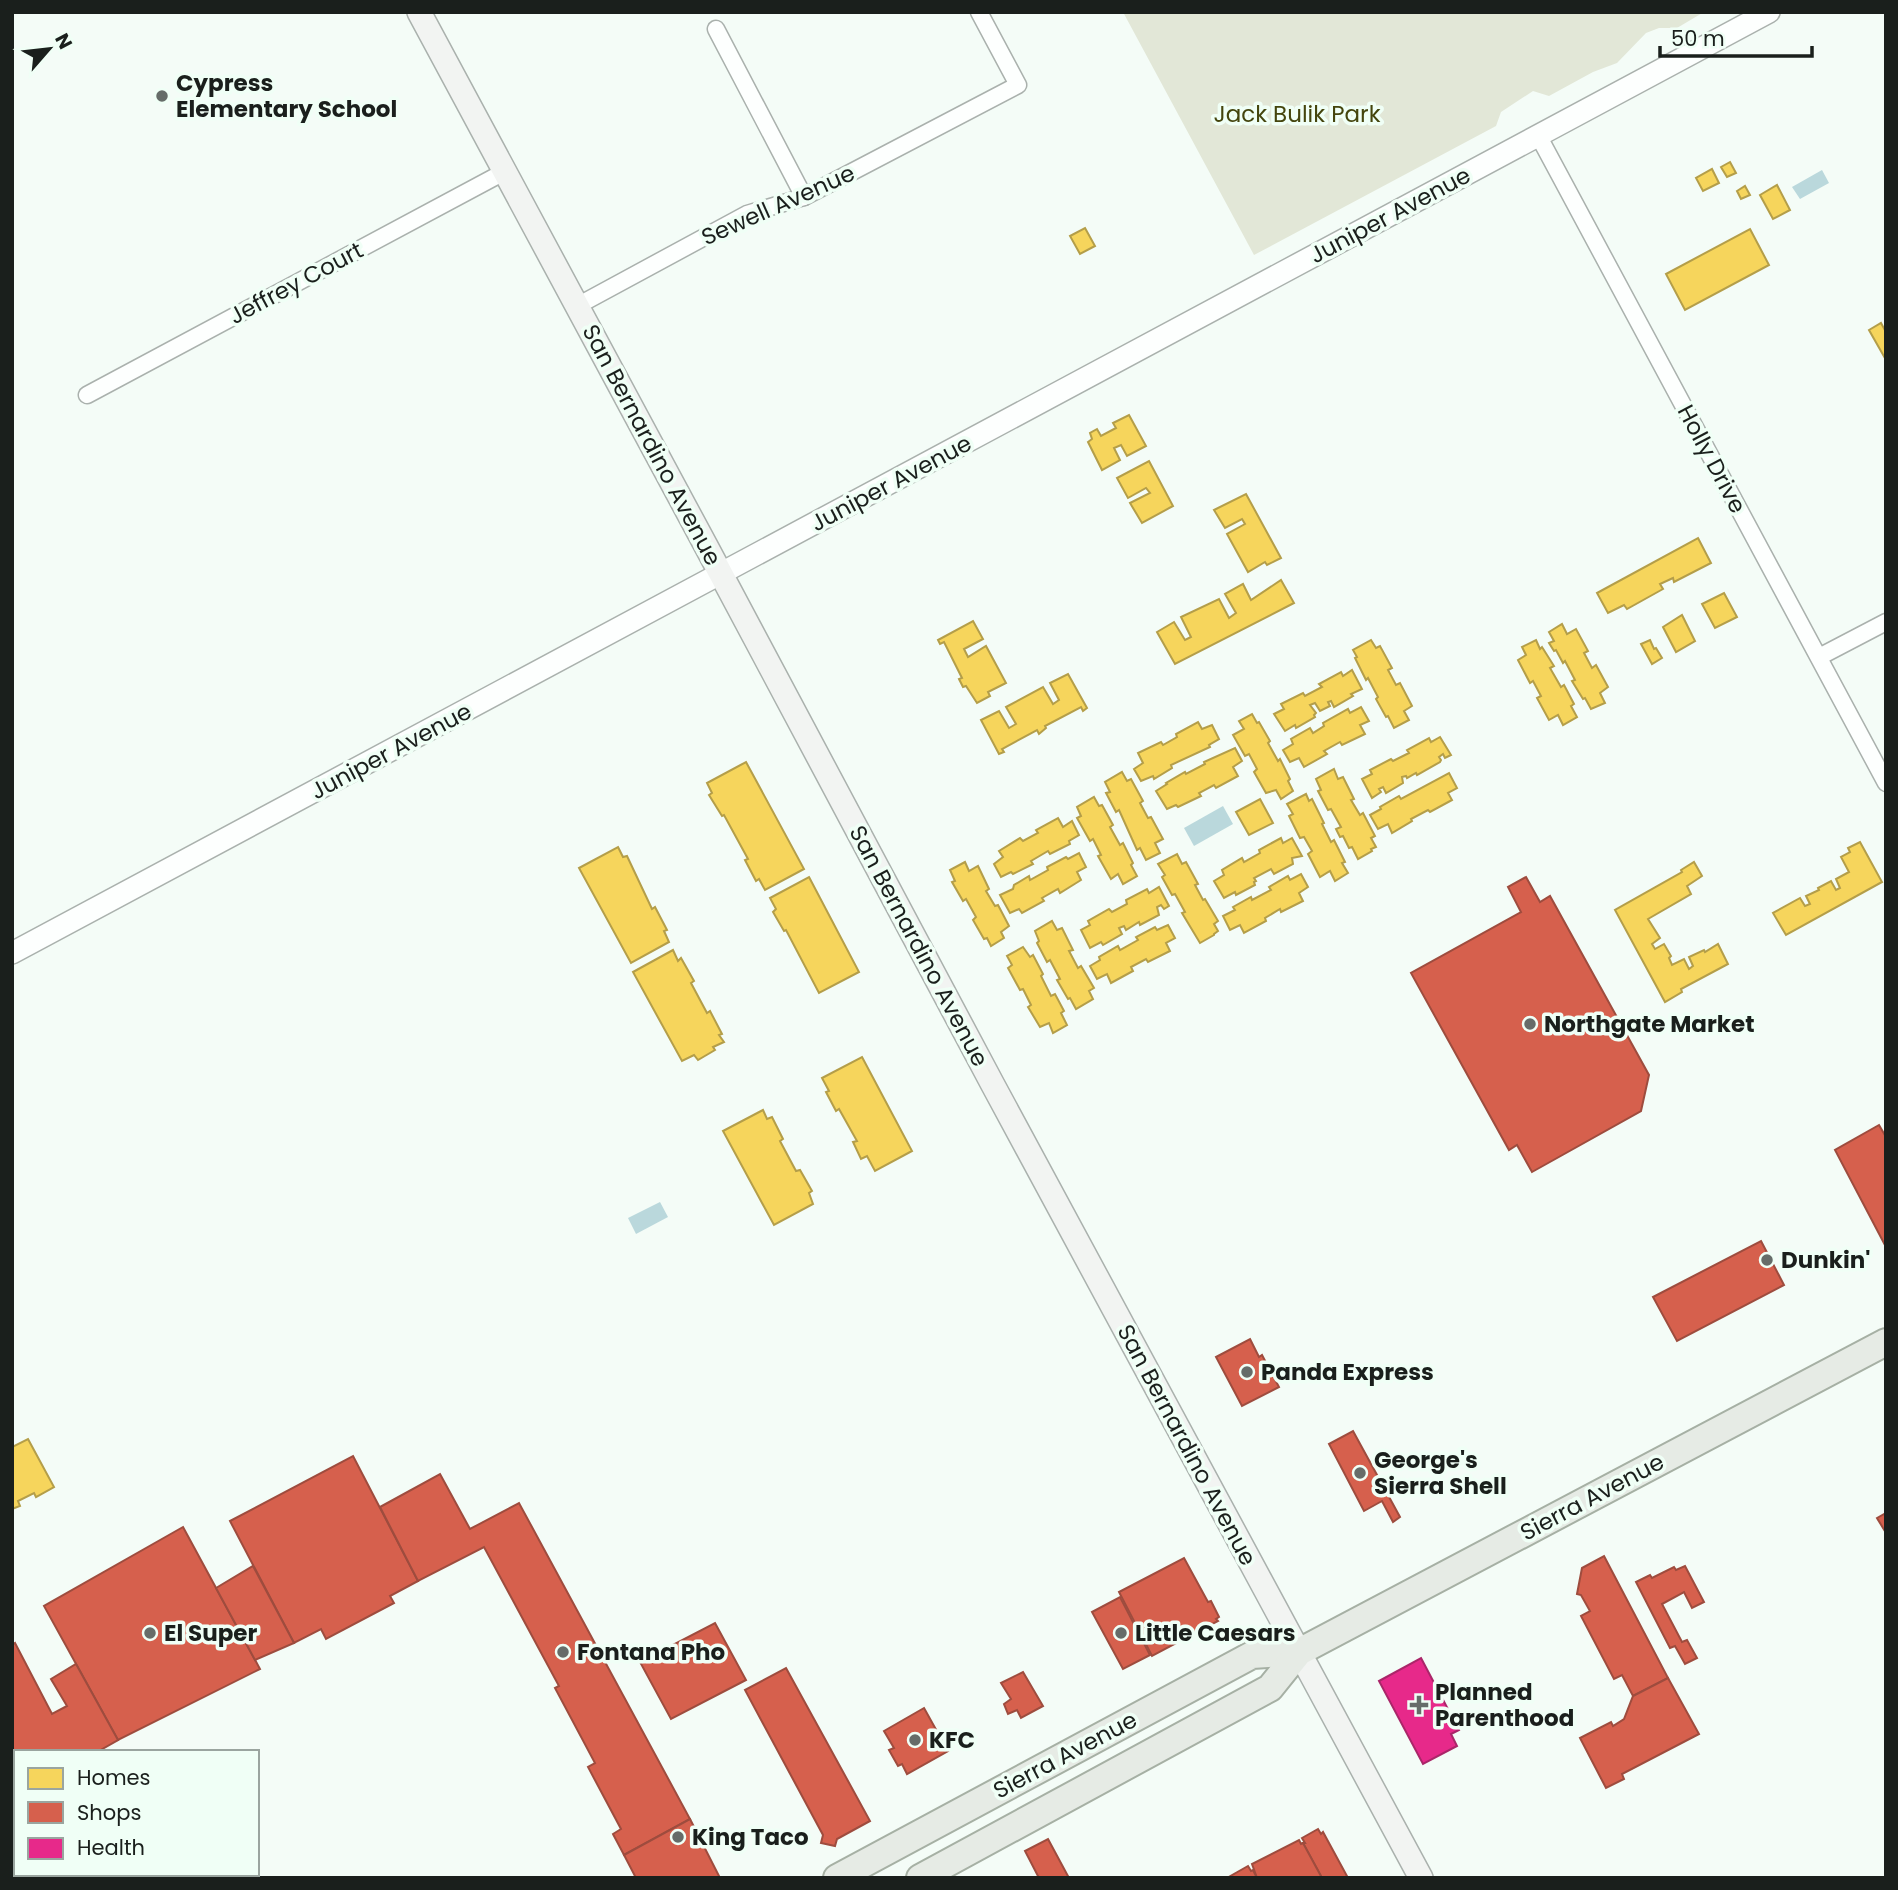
<svg xmlns="http://www.w3.org/2000/svg" width="1898" height="1890" viewBox="0 0 1898 1890" font-family="Poppins,sans-serif">
<style>
.green{fill:#e2e7d7}
.water{fill:#bad8dc}
.homes{fill:#f6d55c;stroke:#b49e49;stroke-width:2}
.shops{fill:#d6604d;stroke:#9e4c3e;stroke-width:2}
.health{fill:#e7298a;stroke:#aa2669;stroke-width:2}
.lines{fill:none;stroke-linecap:round;stroke-linejoin:round}
.minor-casing{stroke:#aab1ad;stroke-width:19}
.tertiary-casing{stroke:#aab1ad;stroke-width:24}
.secondary-casing{stroke:#aab1ad;stroke-width:26}
.primary-casing{stroke:#a6b0a4;stroke-width:30}
.minor{stroke:#fdfffe;stroke-width:16}
.tertiary{stroke:#fdfffe;stroke-width:21}
.secondary{stroke:#f2f4f2;stroke-width:23}
.primary{stroke:#e6ebe5;stroke-width:26}
.poi-dot{fill:#666c69;stroke:#f0fff6;stroke-width:2.5}
.labels{text-anchor:middle;stroke-width:7;stroke-linejoin:round;paint-order:stroke}
.poi-label{font-size:23px;font-weight:bold;fill:#1a1f1c;stroke:#f0fff6;text-anchor:start}
.park-label{font-size:23px;fill:#44450d;stroke:#f0fff6}
.street-label{font-size:23px;fill:#1a1f1c;stroke:#f0fff6}
</style>
<rect width="100%" height="100%" fill="#f4fcf7"/>
<path class="green" d="M1123 12H1704L1677 28H1659L1646 33 1617 63 1593 72 1549 96 1533 91 1501 112 1496 126 1254 255Z"/>
<g class="water">
<path d="M1822 170 1829 183 1800 199 1792 187Z"/>
<path d="M1223 806 1233 824 1194 846 1184 828Z"/>
<path d="M660 1202 668 1217 636 1234 628 1218Z"/>
</g>
<g class="homes">
<path d="M1730 162 1736 173 1727 177 1721 167Z"/>
<path d="M1712 169 1719 183 1703 191 1696 178Z"/>
<path d="M1777 185 1790 210 1773 219 1760 195Z"/>
<path d="M1745 186 1750 195 1741 199 1737 191Z"/>
<path d="M1085 228 1095 246 1080 254 1070 236Z"/>
<path d="M1750 229 1769 265 1685 310 1666 274Z"/>
<path d="M1881 323 1886 332V360L1869 330Z"/>
<path d="M1129 415 1146 446 1127 456 1121 445 1114 448 1120 460 1102 470 1088 442 1092 439 1090 433 1097 429 1101 436 1116 428 1113 423Z"/>
<path d="M1149 461 1173 506 1142 523 1130 503 1150 493 1146 488 1128 498 1117 478Z"/>
<path d="M1246 494 1281 558 1267 565 1265 562 1248 572 1227 534 1245 524 1242 519 1225 528 1214 510Z"/>
<path d="M1698 538 1711 563 1674 582 1673 578 1660 584 1663 589 1627 609 1624 605 1608 613 1597 593Z"/>
<path d="M1281 580 1294 603 1175 664 1157 632 1174 622 1185 640 1191 637 1181 617 1219 599 1229 618 1236 613 1225 594 1243 584 1251 600Z"/>
<path d="M1724 593 1737 617 1715 628 1702 604Z"/>
<path d="M1682 615 1695 641 1676 652 1663 627Z"/>
<path d="M973 621 983 639 964 649 968 657 986 646 1006 683 988 692 990 696 977 703 966 686 963 687 959 679 962 678 944 642 940 644 938 640Z"/>
<path d="M1562 624 1567 634 1576 629 1588 651 1584 653 1592 668 1596 665 1608 687 1600 693 1605 703 1591 709 1585 698 1583 699 1572 681 1575 680 1565 661 1563 663 1556 650 1554 651 1549 643 1554 641 1549 632Z"/>
<path d="M1371 640 1376 648 1380 646 1392 668 1388 670 1396 685 1400 683 1412 706 1404 711 1409 720 1394 728 1388 716 1386 717 1376 699 1378 697 1368 678 1366 680 1355 658 1357 657 1353 650Z"/>
<path d="M1536 640 1540 649 1542 647 1554 666 1550 668 1561 687 1564 685 1574 704 1571 706 1577 717 1563 725 1558 715 1549 720 1537 698 1541 696 1533 681 1530 683 1518 660 1526 655 1522 647Z"/>
<path d="M1650 640 1654 649 1656 648 1662 658 1652 664 1641 644Z"/>
<path d="M1352 670 1362 689 1351 694 1353 696 1334 707 1331 701 1328 702 1330 706 1320 711 1315 703 1310 705 1316 713 1314 715 1315 717 1296 728 1295 725 1285 731 1274 714 1284 709 1281 704 1303 693 1305 696 1322 687 1319 684 1341 672 1343 676Z"/>
<path d="M1068 674 1087 708 1083 711 1081 707 1045 726 1046 728 1039 734 1037 730 1002 749 1004 752 999 754 981 720 999 711 1009 728 1016 724 1006 707 1043 687 1053 704 1059 700 1050 683Z"/>
<path d="M1361 707 1369 721 1360 725 1365 734 1342 745 1340 742 1324 751 1327 754 1304 767 1299 758 1290 762 1283 750 1293 744 1291 739 1310 728 1313 733 1324 726 1323 723 1348 709 1350 713Z"/>
<path d="M1252 714 1257 723 1259 722 1270 741 1268 743 1278 761 1280 759 1290 779 1288 781 1293 791 1281 799 1276 790 1266 793 1254 772 1257 769 1249 754 1245 756 1233 735 1244 729 1239 721Z"/>
<path d="M1198 722 1202 729 1212 725 1219 739 1209 745 1210 747 1171 765 1172 768 1154 779 1153 776 1141 781 1134 769 1143 763 1138 753 1161 742 1163 745 1177 737 1176 734Z"/>
<path d="M1440 737 1451 755 1445 758 1443 754 1439 757 1441 760 1440 762 1417 775 1416 773 1407 778 1406 776 1402 777 1403 783 1386 793 1383 787 1379 789 1381 792 1372 798 1362 779 1372 774 1370 770 1391 759 1393 761 1409 753 1407 750 1429 738 1431 742Z"/>
<path d="M1235 748 1242 761 1233 767 1238 776 1216 788 1214 785 1199 793 1201 796 1178 807 1176 805 1167 809 1156 791 1167 784 1166 783 1185 772 1186 774 1205 764 1204 762Z"/>
<path d="M746 762 804 869 765 890 759 879 756 881 745 860 748 859 724 815 722 816 709 795 712 793 707 783Z"/>
<path d="M1334 769 1338 779 1343 777 1354 799 1351 800 1360 815 1363 813 1375 836 1371 838 1376 847 1371 849 1372 851 1358 859 1352 847 1349 848 1343 836 1340 837 1336 829 1341 827 1331 809 1328 810 1318 791 1321 790 1316 779Z"/>
<path d="M1122 772 1127 781 1131 779 1143 801 1140 803 1148 818 1151 817 1163 839 1155 843 1160 853 1146 860 1140 848 1137 850 1119 810 1116 812 1106 793 1110 792 1105 782Z"/>
<path d="M1449 773 1457 788 1448 793 1452 800 1430 812 1428 810 1411 819 1412 821 1392 833 1388 824 1378 829 1370 815 1381 809 1380 807 1399 796 1401 799Z"/>
<path d="M1306 794 1309 801 1312 799 1324 823 1322 824 1331 842 1334 840 1345 862 1342 863 1348 873 1335 881 1330 871 1320 877 1308 854 1312 851 1304 837 1300 838 1289 816 1293 814 1287 804Z"/>
<path d="M1094 797 1099 806 1102 805 1113 825 1110 827 1120 845 1123 843 1133 863 1131 865 1137 876 1123 884 1118 874 1111 879 1098 856 1101 855 1093 839 1090 841 1077 818 1081 816 1077 807Z"/>
<path d="M1260 799 1273 823 1249 835 1236 812Z"/>
<path d="M1058 818 1063 827 1072 821 1079 835 1069 841 1070 844 1050 854 1048 851 1031 861 1033 864 1013 874 1011 872 1001 877 994 864 1003 857 999 851 1020 838 1023 841 1038 833 1036 830Z"/>
<path d="M1281 838 1283 843 1292 838 1302 856 1292 858 1293 864 1274 874 1271 869 1254 878 1256 881 1254 882 1255 885 1236 895 1235 892 1224 898 1214 881 1224 875 1222 870 1242 858 1244 862 1260 853 1259 850Z"/>
<path d="M1860 842 1882 882 1786 935 1773 913 1800 898 1805 906 1810 904 1806 896 1819 890 1818 888 1831 881 1836 890 1840 888 1836 879 1849 872 1841 857 1850 852 1848 848Z"/>
<path d="M618 847 623 857 627 856 652 909 655 907 667 930 664 931 669 942 631 963 579 868Z"/>
<path d="M1079 853 1086 867 1077 872 1081 880 1060 893 1058 889 1042 898 1044 901 1022 913 1019 909 1010 913 1000 895 1013 889 1014 885 1029 876 1030 880 1048 870 1047 867 1066 857 1068 859Z"/>
<path d="M1177 854 1182 864 1186 862 1198 884 1195 885 1203 900 1205 899 1218 921 1214 924 1218 931 1214 934V935L1200 943 1182 913 1185 912 1175 894 1172 895 1162 877 1165 875 1158 864Z"/>
<path d="M965 862 969 871 978 866 989 889 986 891 995 906 998 905 1009 926 1001 932 1004 938 991 946 987 938 984 939 973 920 976 917 966 899 963 901 952 882 955 881 950 870Z"/>
<path d="M1694 862 1702 876 1687 886 1691 894 1648 919 1660 938 1652 944 1655 949 1664 944 1671 956 1669 958 1672 965 1684 959 1689 969 1693 966 1689 957 1704 950 1705 952 1718 944 1728 964 1681 989 1682 992 1665 1002 1615 910 1682 872 1681 870Z"/>
<path d="M1301 874 1308 887 1299 893 1303 901 1281 912 1280 909 1265 918 1266 921 1244 933 1240 925 1230 930 1223 916 1235 910 1233 907 1251 897 1252 900 1271 890 1269 887 1288 876 1290 880Z"/>
<path d="M809 877 859 972 819 993 786 930 784 931 773 912 776 909 770 898Z"/>
<path d="M1159 887 1169 906 1164 909 1161 905 1157 907 1159 915 1140 925 1139 922 1126 930 1124 926 1119 928 1122 934 1103 945 1101 942 1090 948 1081 930 1090 925 1088 921 1109 909 1112 912 1127 904 1126 900 1147 889 1149 893Z"/>
<path d="M1052 921 1057 930 1062 928 1073 950 1069 951 1078 968 1081 966 1094 988 1089 991 1093 999 1076 1009 1070 998 1068 999 1057 980 1060 979 1050 960 1047 962 1037 943 1039 941 1035 931Z"/>
<path d="M1168 925 1175 938 1166 943 1170 951 1148 962 1146 959 1131 967 1133 971 1111 983 1107 974 1097 979 1090 966 1100 960 1099 957 1118 946 1120 950 1138 940 1136 937 1155 927 1157 930Z"/>
<path d="M1023 947 1030 957 1033 955 1043 974 1041 976 1051 996 1055 994 1064 1011 1061 1013 1067 1025 1053 1033 1049 1023 1040 1027 1028 1007 1031 1005 1023 989 1020 990 1008 968 1012 965 1007 956Z"/>
<path d="M673 950 678 961 681 958 694 981 691 983 707 1013 710 1011 722 1034 719 1035 724 1042 713 1047 715 1050 698 1060 694 1055 682 1061 633 972Z"/>
<path d="M862 1057 912 1151 875 1171 867 1156 861 1159 853 1142 857 1141 839 1109 836 1111 826 1092 829 1091 822 1078Z"/>
<path d="M763 1110 767 1119 772 1117 783 1139 780 1141 796 1171 800 1170 812 1191 809 1193 813 1204 774 1225 723 1131Z"/>
<path d="M28 1439 54 1487 36 1497 34 1493 18 1501 20 1506 12 1509V1447Z"/>
</g>
<g class="shops">
<path d="M1526 877 1540 902 1550 896 1649 1075 1641 1111 1532 1172 1517 1145 1509 1150 1411 973 1521 912 1508 887Z"/>
<path d="M1879 1125 1886 1137V1247L1835 1150Z"/>
<path d="M1761 1241 1784 1285 1677 1341 1653 1297Z"/>
<path d="M1250 1339 1259 1357 1262 1355 1279 1387 1242 1406 1216 1357Z"/>
<path d="M1353 1431 1400 1517 1393 1522 1382 1501 1364 1511 1329 1444Z"/>
<path d="M353 1456 418 1581 390 1596 394 1603 326 1639 321 1629 294 1643 230 1521Z"/>
<path d="M440 1474 470 1529 519 1503 690 1819 624 1855 613 1834 621 1829 588 1767 595 1763 555 1688 559 1686 484 1547 418 1581 380 1507Z"/>
<path d="M1886 1513V1533L1877 1518Z"/>
<path d="M183 1527 260 1669 118 1740 44 1606Z"/>
<path d="M1604 1556 1668 1678 1633 1696 1622 1675 1614 1679 1581 1616 1590 1611 1581 1595 1577 1594 1582 1568Z"/>
<path d="M1184 1558 1208 1602 1211 1601 1219 1617 1216 1619 1218 1621 1152 1656 1119 1592Z"/>
<path d="M253 1566 294 1643 255 1660 216 1588Z"/>
<path d="M1685 1566 1704 1602 1692 1608 1684 1592 1662 1604 1682 1642 1687 1640 1697 1658 1685 1664 1675 1646 1670 1648 1636 1582 1650 1575 1652 1578 1674 1567 1676 1570Z"/>
<path d="M1120 1597 1150 1655 1123 1669 1092 1612Z"/>
<path d="M715 1623 746 1680 671 1719 640 1662Z"/>
<path d="M15 1643 52 1714 67 1706 51 1679 76 1664 118 1740 97 1752H16V1761L12 1754V1645Z"/>
<path d="M786 1668 870 1821 837 1839 835 1846 821 1843 823 1835 745 1690Z"/>
<path d="M1023 1672 1043 1706 1021 1718 1017 1710 1008 1714 1004 1704 1011 1699 1001 1683Z"/>
<path d="M1668 1678 1699 1734 1622 1774 1624 1779 1606 1788 1580 1738 1611 1722 1613 1726 1624 1719 1633 1696Z"/>
<path d="M924 1708 948 1751 907 1774 902 1764 898 1766 889 1750 894 1748 884 1731Z"/>
<path d="M690 1819 720 1878H636L624 1855Z"/>
<path d="M1318 1829 1321 1834 1323 1832 1348 1878H1322L1303 1843H1305L1302 1838Z"/>
<path d="M1048 1839 1069 1878H1039L1025 1851Z"/>
<path d="M1299 1840 1301 1844 1303 1843 1322 1878H1257L1252 1864Z"/>
<path d="M1248 1866 1251 1871 1253 1870 1257 1878H1227Z"/>
</g>
<path class="health" d="M1421 1658 1459 1730 1451 1734 1457 1746 1423 1764 1379 1681Z"/>
<g class="lines">
<g class="minor-casing">
<g id="minor">
<path d="M716 29 804 197"/>
<path d="M1538 135 1886 783"/>
<path d="M577 306 747 214 804 197 1018 85 979 12"/>
<path d="M87 395 504 172"/>
<path d="M1819 657 1886 622"/>
</g>
</g>
<g class="tertiary-casing">
<g id="tertiary">
<path d="M12 953 1769 12"/>
<path d="M12 1820 16 1826"/>
<path d="M41 1874 43 1878"/>
</g>
</g>
<g class="secondary-casing">
<path id="secondary" d="M419 12 706 546 993 1085 1421 1878"/>
</g>
<g class="primary-casing">
<g id="primary">
<path d="M837 1878 1252 1655 1299 1652"/>
<path d="M920 1878 1270 1688 1299 1652 1886 1342"/>
</g>
</g>
<use href="#minor" class="minor"/>
<use href="#tertiary" class="tertiary"/>
<use href="#secondary" class="secondary"/>
<use href="#primary" class="primary"/>
</g>
<g class="poi-dot">
<circle cx="162" cy="96" r="7"/>
<circle cx="1530" cy="1024" r="7"/>
<circle cx="1767" cy="1260" r="7"/>
<circle cx="1247" cy="1372" r="7"/>
<circle cx="1360" cy="1473" r="7"/>
<circle cx="150" cy="1633" r="7"/>
<circle cx="1121" cy="1633" r="7"/>
<circle cx="563" cy="1652" r="7"/>
<path d="M1415.5 1694.5h7v7h7v7h-7v7h-7v-7h-7v-7h7z"/>
<circle cx="915" cy="1740" r="7"/>
<circle cx="678" cy="1837" r="7"/>
</g>
<g class="labels">
<g class="poi-label">
<text x="176" y="91">Cypress<tspan x="176" dy="26">Elementary School</tspan></text>
<text x="1544" y="1032">Northgate Market</text>
<text x="1781" y="1268">Dunkin'</text>
<text x="1261" y="1380">Panda Express</text>
<text x="1374" y="1468">George's<tspan x="1374" dy="26">Sierra Shell</tspan></text>
<text x="164" y="1641">El Super</text>
<text x="1135" y="1641">Little Caesars</text>
<text x="577" y="1660">Fontana Pho</text>
<text x="1435" y="1700">Planned<tspan x="1435" dy="26">Parenthood</tspan></text>
<text x="929" y="1748">KFC</text>
<text x="692" y="1845">King Taco</text>
</g>
<g class="park-label">
<text x="1297" y="122">Jack Bulik Park</text>
</g>
<g class="street-label">
<text transform="translate(778 205) rotate(-24)" y="8">Sewell Avenue</text>
<text transform="translate(1390 215) rotate(-28)" y="8">Juniper Avenue</text>
<text transform="translate(296 283) rotate(-28)" y="8">Jeffrey Court</text>
<text transform="translate(652 445) rotate(62)" y="8">San Bernardino Avenue</text>
<text transform="translate(1712 459) rotate(62)" y="8">Holly Drive</text>
<text transform="translate(891 483) rotate(-28)" y="8">Juniper Avenue</text>
<text transform="translate(391 751) rotate(-28)" y="8">Juniper Avenue</text>
<text transform="translate(919 946) rotate(62)" y="8">San Bernardino Avenue</text>
<text transform="translate(1187 1445) rotate(62)" y="8">San Bernardino Avenue</text>
<text transform="translate(1592 1497) rotate(-28)" y="8">Sierra Avenue</text>
<text transform="translate(1065 1755) rotate(-28)" y="8">Sierra Avenue</text>
</g>
</g>
<rect width="1898" height="1890" fill="none" stroke="#1a1f1c" stroke-width="28"/>
<rect x="14" y="1750" width="245" height="126" fill="#f0fff6" stroke="#9aa59f" stroke-width="2"/>
<rect x="28" y="1768" width="35" height="21" fill="#f6d55c" stroke="#9aa59f" stroke-width="2"/>
<text x="77" y="1785" font-size="21" fill="#1a1f1c">Homes</text>
<rect x="28" y="1802" width="35" height="21" fill="#d6604d" stroke="#9aa59f" stroke-width="2"/>
<text x="77" y="1820" font-size="21" fill="#1a1f1c">Shops</text>
<rect x="28" y="1838" width="35" height="21" fill="#e7298a" stroke="#9aa59f" stroke-width="2"/>
<text x="77" y="1855" font-size="21" fill="#1a1f1c">Health</text>
<g transform="translate(49 49) rotate(62)" stroke="#f0fff6" stroke-width="5" paint-order="stroke">
<path d="M0-5L12 26L0 18L-12 26Z" fill="#1a1f1c"/>
<text y="-10" font-size="19" font-weight="bold" text-anchor="middle" fill="#1a1f1c">N</text>
</g>
<path d="M1660 46v10h152v-10" fill="none" stroke="#1a1f1c" stroke-width="3.5"/>
<text x="1671" y="46" font-size="21" fill="#1a1f1c" stroke="#f0fff6" stroke-width="5" paint-order="stroke">50 m</text>
</svg>
